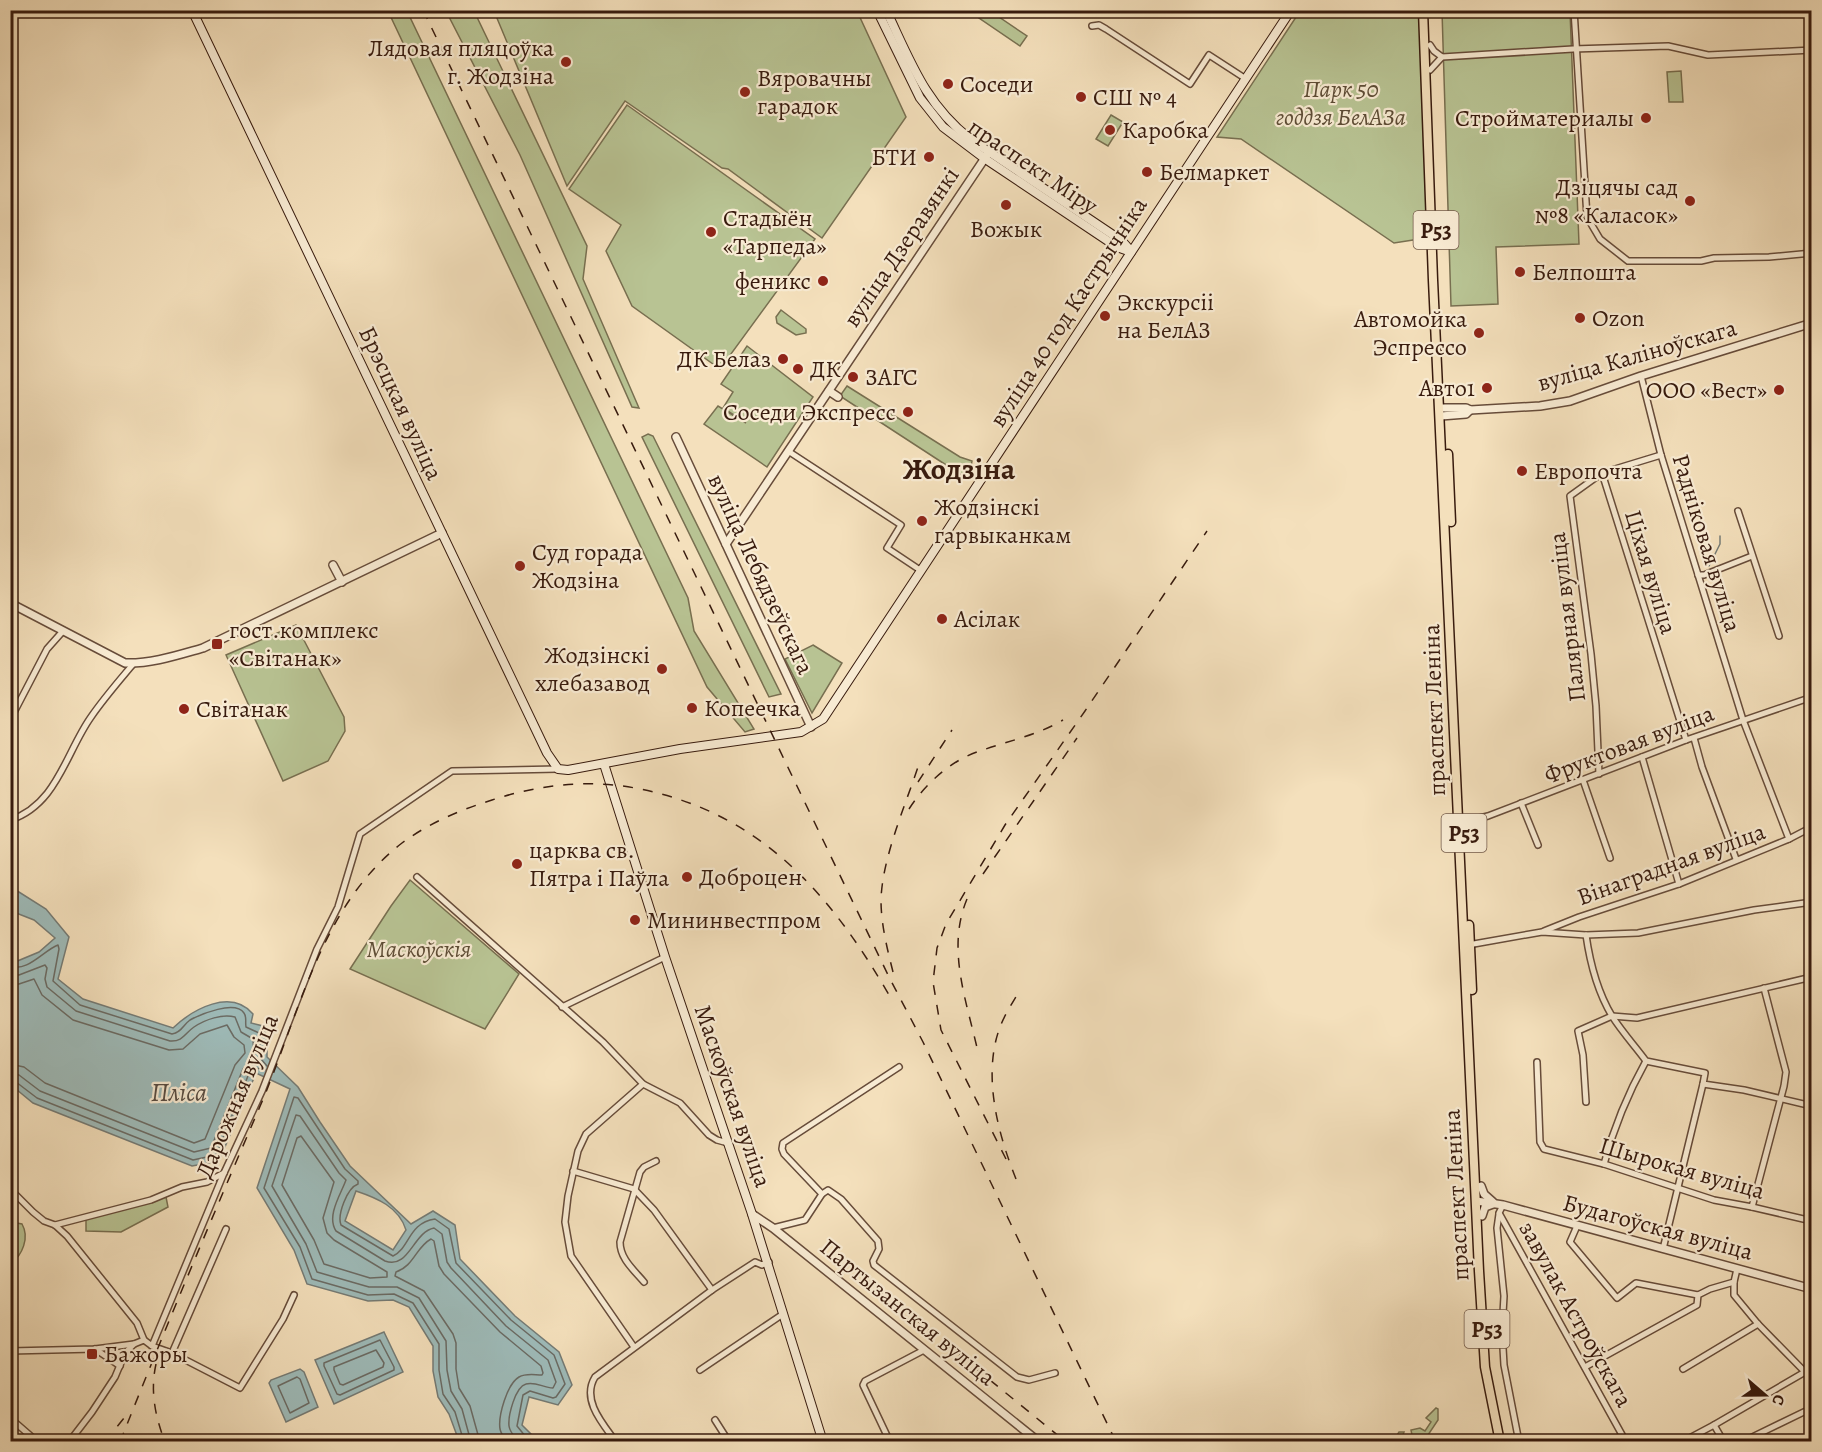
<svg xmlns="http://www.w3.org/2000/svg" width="1822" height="1452" viewBox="0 0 1822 1452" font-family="Alegreya,serif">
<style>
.green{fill:#b8c393;stroke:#786f50;stroke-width:1.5}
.water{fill:#9ebbb9;stroke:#757b75;stroke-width:1.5;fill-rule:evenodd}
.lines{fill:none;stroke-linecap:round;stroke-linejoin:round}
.shore{stroke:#6b6b64;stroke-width:1.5}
.stream{stroke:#757b75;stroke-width:1.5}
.minor-casing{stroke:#674c3a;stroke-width:8}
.tertiary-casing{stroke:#674c3a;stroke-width:10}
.secondary-casing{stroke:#381b0e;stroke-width:10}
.primary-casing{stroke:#381b0e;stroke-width:11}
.minor{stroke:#f8ebd3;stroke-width:5}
.tertiary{stroke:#f8ebd3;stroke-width:7}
.secondary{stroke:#f8ebd3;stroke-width:8}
.primary{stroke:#f4e0bc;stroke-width:8}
.rail{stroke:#381b0e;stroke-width:1.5;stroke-dasharray:10 10;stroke-linecap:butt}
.poi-dot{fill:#8f2418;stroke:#f8ebd3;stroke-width:2}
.labels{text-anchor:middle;stroke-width:4.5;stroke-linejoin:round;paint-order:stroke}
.shield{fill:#f8ebd3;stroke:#725949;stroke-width:1.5}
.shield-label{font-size:22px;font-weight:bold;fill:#381b0e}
.poi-label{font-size:24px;fill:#381b0e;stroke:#f8ebd3;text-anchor:start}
.park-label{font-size:24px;font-style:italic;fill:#5e4d36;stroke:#f8ebd3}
.street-label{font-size:24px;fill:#381b0e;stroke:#f8ebd3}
.water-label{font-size:26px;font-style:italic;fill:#574b41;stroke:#f8ebd3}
.district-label{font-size:30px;font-weight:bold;fill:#381b0e;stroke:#f8ebd3}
</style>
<rect width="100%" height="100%" fill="#f4e0bc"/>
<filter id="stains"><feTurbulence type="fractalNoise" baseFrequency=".00333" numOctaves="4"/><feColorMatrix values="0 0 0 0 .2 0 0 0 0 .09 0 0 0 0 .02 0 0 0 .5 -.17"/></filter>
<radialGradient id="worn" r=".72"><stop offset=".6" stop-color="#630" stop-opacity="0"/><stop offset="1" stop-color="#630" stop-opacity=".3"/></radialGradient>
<g class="green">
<path d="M985 10 990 11 1027 36 1020 46 979 18Z"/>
<path d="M388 11H407L688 598 694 631 754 729 745 732 707 687Z"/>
<path d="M446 11H474L587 246 583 279 639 408 632 407 520 155Z"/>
<path d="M494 11H857L906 117 822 238 728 169 722 168 625 101 567 186Z"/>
<path d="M1300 11H1421L1432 237 1394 243 1241 139 1217 137Z"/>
<path d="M1442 11H1570L1579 244 1496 247 1498 304 1451 306Z"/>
<path d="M1681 71 1683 102H1669L1667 72Z"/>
<path d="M627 105 815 239 720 369 632 306 606 251 621 225 569 189Z"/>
<path d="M1111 115 1123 122 1108 146 1096 139Z"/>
<path d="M781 310 806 329V333L796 335 777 323 776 317Z"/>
<path d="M747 346 813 397 767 467 704 424 718 406 746 423 723 408 733 392 721 384Z"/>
<path d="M847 386 960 457 972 461 970 472 963 476 840 396Z"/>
<path d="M648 434 653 436 781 694 769 697 642 437Z"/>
<path d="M296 625 344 717 345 731 328 761 283 781 226 655Z"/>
<path d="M813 645 842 663 812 713 785 659Z"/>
<path d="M410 880 519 974 485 1029 350 969 391 906Z"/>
<path d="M166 1197 168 1207 121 1232 86 1231V1219Z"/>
<path d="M11 1222 22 1224C30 1238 22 1255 11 1264Z"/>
<path d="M1436 1408 1438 1409V1420L1424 1441 1399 1440 1397 1435 1399 1432H1404L1402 1438H1410L1412 1435 1411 1430 1420 1428 1425 1431 1431 1422 1426 1418Z"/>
</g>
<g class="water">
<path d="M11 887 46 909 69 937 58 979 83 999 173 1028C193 1009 231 988 253 1014L251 1023 263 1026 267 1037V1057L298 1087 320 1122 350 1166 411 1224 433 1211 455 1225 460 1259 515 1316 559 1352 572 1385 558 1405 529 1397 522 1425 538 1441H459L449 1414 438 1397 433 1371V1346L409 1307 393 1300 368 1301 307 1284 294 1250 257 1188 290 1089 256 1073 219 1161 192 1166 33 1103 11 1085 10 957 15 962 39 952 55 938 34 920 11 911ZM356 1191C377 1198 399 1207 406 1230L393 1250 345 1221Z"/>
<path d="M384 1332 403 1372 334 1404 315 1360Z"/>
<path d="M300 1369 304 1372 318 1407 286 1422 269 1383 271 1380Z"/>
</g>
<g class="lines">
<g class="shore">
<path d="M10 966C27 973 44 950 58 945L59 949 53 981 80 1005 172 1034C181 1033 183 1025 190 1020 201 1014 235 1000 244 1013 247 1017 245 1022 246 1027L259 1033 261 1059 267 1066"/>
<path d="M10 974 19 975 45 965 47 968 45 979 47 987 76 1011 170 1041C183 1042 185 1033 194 1027 206 1019 222 1014 235 1017L241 1032 253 1039 254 1058 243 1069 211 1148 194 1152 40 1091 19 1075 10 1073"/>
<path d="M10 984H19L34 979 42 995 73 1020 169 1050 183 1049 200 1034 227 1025 234 1037 244 1045 245 1053 235 1065 205 1139 194 1143 45 1083 24 1067 10 1064"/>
<path d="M10 1081 16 1082 37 1098 193 1160 216 1155 250 1071 256 1068 266 1070"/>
<path d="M301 1136 334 1182 323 1218 327 1233 334 1240 387 1272V1277L370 1278 324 1264 314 1240 282 1185 297 1138Z"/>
<path d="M380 1340 394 1367V1370L340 1395 337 1394 324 1366V1363Z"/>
<path d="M376 1350 384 1363 383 1367 343 1385 340 1384 334 1370V1367Z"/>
<path d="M297 1377 300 1379 309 1403 290 1413 278 1386Z"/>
<path d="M464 1442 455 1412 443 1394 439 1370V1344L413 1303 394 1294 368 1295 312 1279 300 1247 264 1188 294 1097 298 1098 345 1169 358 1181V1184C347 1188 337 1215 341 1225L393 1256C410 1248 408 1223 435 1219L449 1229 456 1263 511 1320 554 1355 565 1384 556 1397 553 1398 530 1391 523 1395 517 1426 530 1442"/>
<path d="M471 1442 462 1409 451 1391 447 1370 446 1341 419 1298 397 1287H369L317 1272 306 1244 272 1186 296 1115 300 1116 339 1173 346 1180C341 1194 326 1216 336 1231L385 1261C409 1270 413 1232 434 1228L442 1234 447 1262 451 1268 506 1326 548 1360 556 1382 553 1388C544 1388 535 1381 526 1384 515 1387 508 1416 509 1426 510 1433 515 1437 519 1442"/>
<path d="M480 1442 470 1406 459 1388 456 1369V1343L453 1334 424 1291 395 1276 396 1272C414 1266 416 1247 431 1239L434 1241 439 1266 444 1274 500 1332 541 1366 543 1373 542 1375C534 1375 526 1373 519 1377 507 1384 498 1416 500 1429 501 1434 504 1438 507 1442"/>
</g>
<path class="stream" d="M1709 566 1720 544V536"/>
<g class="minor-casing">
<g id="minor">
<path d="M1574 10 1587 217 1600 239 1628 261H1701L1714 258 1769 257 1812 253"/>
<path d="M1092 26 1099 25 1106 29 1190 84 1209 55 1246 79"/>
<path d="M1430 45 1434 51 1442 57"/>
<path d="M1430 70 1442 57 1573 49 1668 46 1708 55 1812 50"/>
<path d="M1641 376 1661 455 1743 720 1789 839"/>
<path d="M788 451 901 525 887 548 920 570"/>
<path d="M1661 455 1602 473 1686 740"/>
<path d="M1738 511 1779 636"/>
<path d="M1698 575H1704L1752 556"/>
<path d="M10 720 47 649 63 631"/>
<path d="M1694 738 1702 767 1736 859"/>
<path d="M1642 757 1679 884"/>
<path d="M1599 774 1596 706 1591 654 1570 496 1602 473"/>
<path d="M1583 780 1610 858"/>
<path d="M1521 803 1538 845"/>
<path d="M10 820C57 805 66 752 91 717 104 698 119 681 134 663"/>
<path d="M1459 823 1488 816 1686 740 1812 697"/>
<path d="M417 877 603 1042 643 1084 680 1103 709 1135 717 1140 728 1143"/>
<path d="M1544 931 1579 917 1679 884 1789 839 1812 827"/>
<path d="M1586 935C1590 963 1597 991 1612 1016 1622 1032 1635 1046 1646 1061L1705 1073 1703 1084 1744 1090 1812 1106"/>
<path d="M1468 945 1542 932 1586 935 1638 933 1754 910 1812 902"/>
<path d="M562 1007 665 957"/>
<path d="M1537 1062 1540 1142 1544 1149 1604 1164 1714 1200 1752 1207 1812 1221"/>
<path d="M1586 1102 1583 1055 1578 1031 1612 1016 1637 1018 1812 977"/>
<path d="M1604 1164C1614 1127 1627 1095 1646 1061"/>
<path d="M573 1171 634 1189 654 1210 712 1290"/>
<path d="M10 1189 33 1212 44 1221 55 1225 67 1236 137 1323 144 1340"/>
<path d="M822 1194 828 1190 841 1199 878 1241 879 1249 873 1261 874 1265 1017 1377 1029 1380 1055 1373"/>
<path d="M1503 1205 1499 1213 1626 1442"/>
<path d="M1752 1207 1784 1086 1786 1072 1764 988"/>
<path d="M1499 1214 1497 1228 1504 1296 1502 1331 1504 1365 1519 1442"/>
<path d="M55 1225 151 1200 182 1187 207 1182 224 1173"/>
<path d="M1577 1226 1570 1242 1617 1298 1636 1283 1698 1295"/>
<path d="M773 1228 805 1220 822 1194 784 1154 782 1149 783 1143 899 1067"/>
<path d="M1663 1249 1703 1084"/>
<path d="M644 1282C634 1270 620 1259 620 1242L640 1172 644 1167 656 1161"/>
<path d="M1734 1282V1295L1758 1324 1805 1372 1812 1369"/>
<path d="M152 1346 172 1353 240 1388 283 1319 294 1295"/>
<path d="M634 1347 571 1256 565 1222 568 1196 578 1151 586 1134 643 1084"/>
<path d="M95 1349 120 1366"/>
<path d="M10 1351 95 1349 134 1344"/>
<path d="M172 1353 226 1229"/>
<path d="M1585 1367 1697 1305 1698 1295 1710 1289 1734 1282 1737 1269"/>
<path d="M1683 1369 1758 1324"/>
<path d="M700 1370 783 1314"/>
<path d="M10 1418 33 1438 34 1442"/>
<path d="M715 1420 729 1442"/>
<path d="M1714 1425 1805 1372"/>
<path d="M69 1442 92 1412 115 1377 125 1353 134 1344 144 1340 152 1346 224 1173 262 1091 317 949 338 907 360 834 452 771 558 769"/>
<path d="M616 1442C603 1424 581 1400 595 1377L712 1290 755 1262 762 1265 769 1262"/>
<path d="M890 1442 863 1385 865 1381 924 1350"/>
<path d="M1682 1442 1714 1425 1721 1437 1728 1442"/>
<path d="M1742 1442 1812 1408"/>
</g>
</g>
<g class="tertiary-casing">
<g id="tertiary">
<path d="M829 391 838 397"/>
<path d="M1440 408H1466L1470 410 1540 406 1570 401 1641 376 1812 323"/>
<path d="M1441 416 1466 414 1470 410"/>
<path d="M676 437 811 727"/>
<path d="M726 544 989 152"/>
<path d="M333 565 342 582"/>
<path d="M10 603 125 663C151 664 178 655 203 648L442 533"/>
<path d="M1481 1186 1484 1194 1493 1202"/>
<path d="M1476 1201 1503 1205 1812 1289"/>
<path d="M752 1214 773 1228 1039 1442"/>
<path d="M1482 1216 1485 1207 1493 1204"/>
</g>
</g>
<g class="secondary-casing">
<g id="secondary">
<path d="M192 10 547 753 558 769 568 770 680 749 801 732 823 719 1291 10"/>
<path d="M877 10 920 98 943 127 984 158 1117 247 1131 252"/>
<path d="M886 10C910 60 925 104 970 139L1122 241 1130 250"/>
<path d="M604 764 665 957 752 1214 823 1442"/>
</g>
</g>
<g class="primary-casing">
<g id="primary">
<path d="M1423 10 1433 280 1479 1271 1485 1367 1500 1442"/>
<path d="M1448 454 1451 522"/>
<path d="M1469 925 1472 990"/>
</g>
</g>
<use href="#minor" class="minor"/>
<use href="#tertiary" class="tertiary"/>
<use href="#secondary" class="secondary"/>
<use href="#primary" class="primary"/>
<g class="rail">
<path d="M423 10 889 977 923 1042 1116 1442"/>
<path d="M918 782 952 730"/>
<path d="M909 809C925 784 951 760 980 751 1008 741 1038 735 1063 720"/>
<path d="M983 874 1077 738"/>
<path d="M967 899C946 949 967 1002 978 1052"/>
<path d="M893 972C887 948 881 924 881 900 882 859 905 806 918 767"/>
<path d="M1006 1159 941 1030 933 982 937 948 946 924 1005 825 1085 711 1207 531"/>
<path d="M1016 1179C998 1134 982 1075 1000 1027 1005 1014 1013 1002 1020 990"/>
<path d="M866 1279 1066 1442"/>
<path d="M156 1364C150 1391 155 1416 165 1442"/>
<path d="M105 1442 124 1418"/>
<path d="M120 1442C164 1331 211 1220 258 1111 298 1020 319 907 402 843 429 823 460 810 492 800 538 785 587 779 635 788 758 811 829 891 889 995"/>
</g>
</g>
<g class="poi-dot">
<circle cx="566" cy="62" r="6"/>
<circle cx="948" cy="84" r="6"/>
<circle cx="745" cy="92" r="6"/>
<circle cx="1081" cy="97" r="6"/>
<circle cx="1646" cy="118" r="6"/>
<circle cx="1110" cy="130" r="6"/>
<circle cx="929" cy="157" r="6"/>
<circle cx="1147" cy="172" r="6"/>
<circle cx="1690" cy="201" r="6"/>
<circle cx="1006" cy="205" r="6"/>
<circle cx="711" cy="232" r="6"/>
<circle cx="1520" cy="272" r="6"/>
<circle cx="823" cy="281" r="6"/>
<circle cx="1105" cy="316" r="6"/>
<circle cx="1580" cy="318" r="6"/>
<circle cx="1479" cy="333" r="6"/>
<circle cx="783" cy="359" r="6"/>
<circle cx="798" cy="369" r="6"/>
<circle cx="853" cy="377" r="6"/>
<circle cx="1487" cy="388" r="6"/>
<circle cx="1779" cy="390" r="6"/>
<circle cx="908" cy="412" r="6"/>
<circle cx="1522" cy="471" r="6"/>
<circle cx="922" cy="521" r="6"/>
<circle cx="520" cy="566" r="6"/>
<circle cx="942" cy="619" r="6"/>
<rect x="211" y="638" width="12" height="12" rx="3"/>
<circle cx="662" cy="669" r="6"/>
<circle cx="692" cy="708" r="6"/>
<circle cx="184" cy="709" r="6"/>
<circle cx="517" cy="864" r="6"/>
<circle cx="687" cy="877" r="6"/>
<circle cx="635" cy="920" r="6"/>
<rect x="86" y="1348" width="12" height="12" rx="3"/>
</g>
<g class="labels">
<g class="shield">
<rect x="1413.5" y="211" width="45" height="38" rx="4.5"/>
<rect x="1441.5" y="814" width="45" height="38" rx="4.5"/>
<rect x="1464.5" y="1310" width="45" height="38" rx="4.5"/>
</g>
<g class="shield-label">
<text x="1436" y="238">Р53</text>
<text x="1464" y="841">Р53</text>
<text x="1487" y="1337">Р53</text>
</g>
<g class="poi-label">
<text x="554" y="56" text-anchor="end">Лядовая пляцоўка<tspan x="554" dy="28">г. Жодзіна</tspan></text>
<text x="757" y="86">Вяровачны<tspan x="757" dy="28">гарадок</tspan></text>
<text x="960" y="92">Соседи</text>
<text x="1093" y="105">СШ № 4</text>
<text x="1634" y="126" text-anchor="end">Стройматериалы</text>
<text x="1122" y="138">Каробка</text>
<text x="917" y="165" text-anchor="end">БТИ</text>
<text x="1159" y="180">Белмаркет</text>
<text x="1678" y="195" text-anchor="end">Дзіцячы сад<tspan x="1678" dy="28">№8 «Каласок»</tspan></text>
<text x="723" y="226">Стадыён<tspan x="723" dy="28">«Тарпеда»</tspan></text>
<text x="1006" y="237" text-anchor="middle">Вожык</text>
<text x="1532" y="280">Белпошта</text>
<text x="811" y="289" text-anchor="end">феникс</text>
<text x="1117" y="310">Экскурсіі<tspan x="1117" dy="28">на БелАЗ</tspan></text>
<text x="1592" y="326">Ozon</text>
<text x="1467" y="327" text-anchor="end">Автомойка<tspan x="1467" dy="28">Эспрессо</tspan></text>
<text x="771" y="367" text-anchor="end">ДК Белаз</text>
<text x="810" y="377">ДК</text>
<text x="865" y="385">ЗАГС</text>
<text x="1475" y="396" text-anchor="end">Авто1</text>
<text x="1767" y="398" text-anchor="end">ООО «Вест»</text>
<text x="896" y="420" text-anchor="end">Соседи Экспресс</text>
<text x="1534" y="479">Европочта</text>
<text x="934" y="515">Жодзінскі<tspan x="934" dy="28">гарвыканкам</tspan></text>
<text x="532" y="560">Суд горада<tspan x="532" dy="28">Жодзіна</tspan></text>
<text x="954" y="627">Асілак</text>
<text x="229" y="638">гост.комплекс<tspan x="229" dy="28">«Світанак»</tspan></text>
<text x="650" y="663" text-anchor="end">Жодзінскі<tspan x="650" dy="28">хлебазавод</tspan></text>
<text x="704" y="716">Копеечка</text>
<text x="196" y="717">Світанак</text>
<text x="529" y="858">царква св.<tspan x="529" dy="28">Пятра і Паўла</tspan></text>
<text x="699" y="885">Доброцен</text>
<text x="647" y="928">Мининвестпром</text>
<text x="104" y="1362">Бажоры</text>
</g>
<g class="park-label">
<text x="1341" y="97">Парк 50<tspan x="1341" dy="28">годдзя БелАЗа</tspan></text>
<text x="419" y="957">Маскоўскія</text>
</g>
<g class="street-label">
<text transform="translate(1033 166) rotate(34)" y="8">праспект Міру</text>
<text transform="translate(901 247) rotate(-56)" y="8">вуліца Дзеравянкі</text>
<text transform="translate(1068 312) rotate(-57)" y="8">вуліца 40 год Кастрычніка</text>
<text transform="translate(1637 355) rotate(-16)" y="8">вуліца Каліноўскага</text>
<text transform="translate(401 403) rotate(65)" y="8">Брэсцкая вуліца</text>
<text transform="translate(1707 543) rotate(73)" y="8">Радніковая вуліца</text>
<text transform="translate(1651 572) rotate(73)" y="8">Ціхая вуліца</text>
<text transform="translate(761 574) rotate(65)" y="8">вуліца Лебядзеўскага</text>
<text transform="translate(1567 617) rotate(-97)" y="8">Палярная вуліца</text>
<text transform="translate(1434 710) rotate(-92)" y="8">праспект Леніна</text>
<text transform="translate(1629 744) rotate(-21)" y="8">Фруктовая вуліца</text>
<text transform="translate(1671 864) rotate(-20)" y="8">Вінаградная вуліца</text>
<text transform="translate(237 1096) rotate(-67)" y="8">Дарожная вуліца</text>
<text transform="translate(733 1096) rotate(71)" y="8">Маскоўская вуліца</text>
<text transform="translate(1682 1168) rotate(16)" y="8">Шырокая вуліца</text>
<text transform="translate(1456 1195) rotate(-93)" y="8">праспект Леніна</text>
<text transform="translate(1658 1227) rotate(15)" y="8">Будагоўская вуліца</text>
<text transform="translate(908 1312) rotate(39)" y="8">Партызанская вуліца</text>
<text transform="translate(1576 1314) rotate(61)" y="8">завулак Астроўскага</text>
</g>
<g class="water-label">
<text x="179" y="1101">Пліса</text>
</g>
<g class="district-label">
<text x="959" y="479">Жодзіна</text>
</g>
</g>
<rect width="1822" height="1452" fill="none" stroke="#f4e0bc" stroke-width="36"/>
<rect x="12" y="12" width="1798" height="1428" fill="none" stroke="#381b0e" stroke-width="3"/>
<rect x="18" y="18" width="1786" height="1416" fill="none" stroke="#381b0e" stroke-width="1.5"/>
<g transform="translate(1765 1395) rotate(110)" stroke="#f8ebd3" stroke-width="4.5" paint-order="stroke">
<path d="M0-4.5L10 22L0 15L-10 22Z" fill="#381b0e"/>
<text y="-9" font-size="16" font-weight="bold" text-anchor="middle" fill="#381b0e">С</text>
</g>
<rect width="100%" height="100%" filter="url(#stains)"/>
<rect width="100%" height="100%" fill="url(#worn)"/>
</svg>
